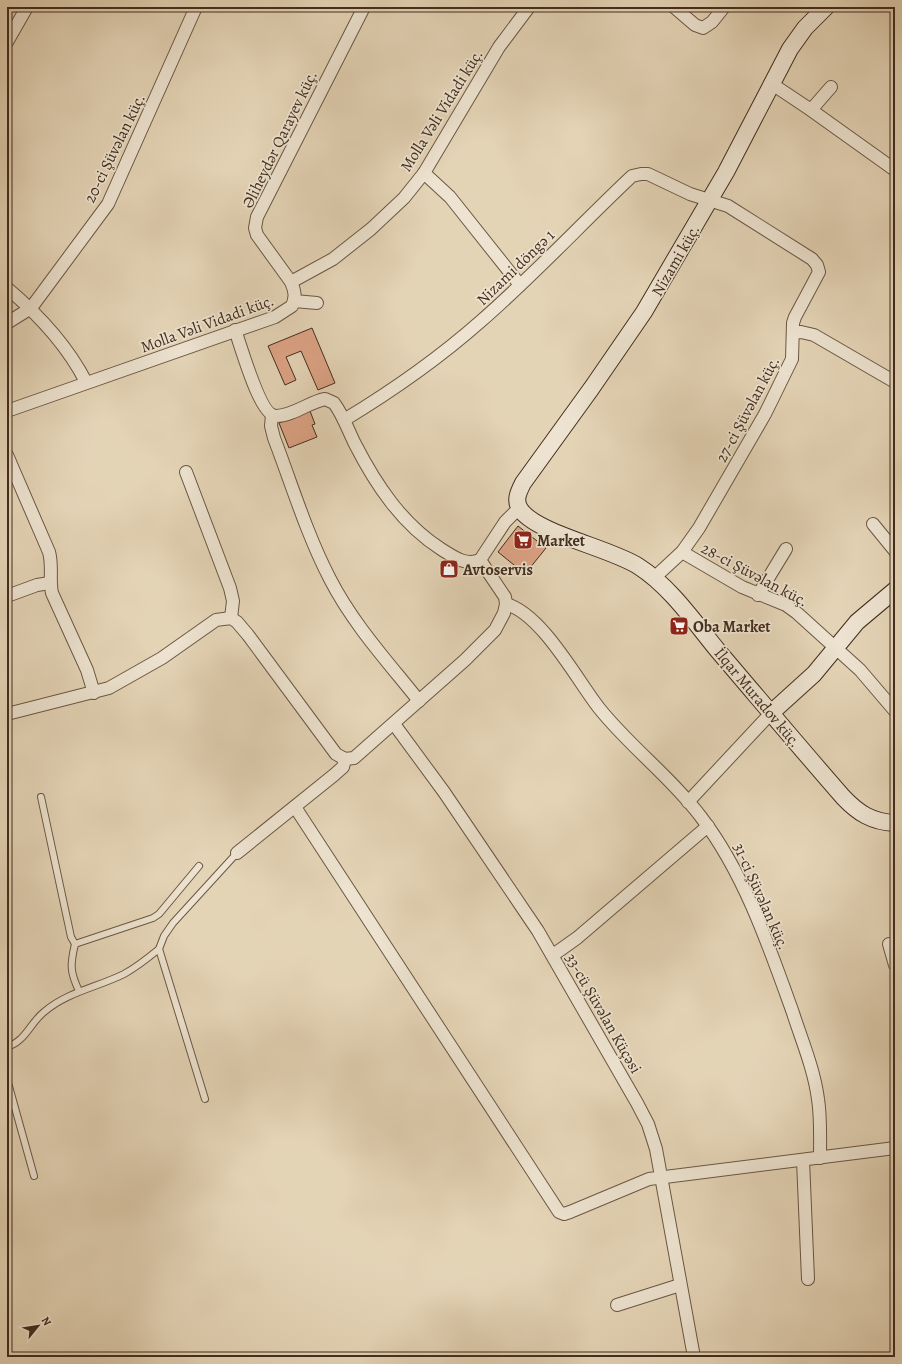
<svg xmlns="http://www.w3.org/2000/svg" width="902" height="1364" viewBox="0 0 902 1364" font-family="Alegreya,serif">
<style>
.building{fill:#dda385;stroke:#422d1e}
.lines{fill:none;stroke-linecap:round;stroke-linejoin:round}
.lane-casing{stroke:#6a5744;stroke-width:8}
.street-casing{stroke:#6a5744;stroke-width:14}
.secondary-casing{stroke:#422d1e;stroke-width:18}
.lane{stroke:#ede3d0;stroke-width:6}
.street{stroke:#ede3d0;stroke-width:12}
.secondary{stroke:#ede3d0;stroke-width:16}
.labels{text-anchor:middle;stroke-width:3.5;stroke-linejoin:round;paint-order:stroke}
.street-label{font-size:16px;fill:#422d1e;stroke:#ede3d0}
.poi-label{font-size:16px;font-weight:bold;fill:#422d1e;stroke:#ede3d0;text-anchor:start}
</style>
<rect width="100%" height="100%" fill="#e4d4b6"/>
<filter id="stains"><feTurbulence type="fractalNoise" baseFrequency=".005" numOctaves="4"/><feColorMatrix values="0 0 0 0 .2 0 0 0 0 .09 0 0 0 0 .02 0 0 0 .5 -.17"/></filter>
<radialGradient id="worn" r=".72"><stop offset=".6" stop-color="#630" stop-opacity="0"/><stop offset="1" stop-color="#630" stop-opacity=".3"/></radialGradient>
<g class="building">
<path d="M312 328 335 383 318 390 301 351 286 357 296 380 285 385 268 346Z"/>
<path d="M310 411 315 424 312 425 317 437 289 448 279 423Z"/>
<path d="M518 526 546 548 525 574 498 552Z"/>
</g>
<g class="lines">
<g class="lane-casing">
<g id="lane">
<path d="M41 797 71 937 75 944 153 918 159 914 199 866"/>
<path d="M75 944C70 965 70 972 79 991"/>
<path d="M7 1047C26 1041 30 1023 44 1012 67 992 98 987 124 974 137 967 148 958 159 949"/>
<path d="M7 1079 34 1176"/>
<path d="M205 1099 159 949 164 936 173 923 237 853"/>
</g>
</g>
<g class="street-casing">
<g id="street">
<path d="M674 7 695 25 703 28 712 22 724 7"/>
<path d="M7 42 27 7"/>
<path d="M772 84 811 110 895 170"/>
<path d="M811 110 831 87"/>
<path d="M424 173 450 197 520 285"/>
<path d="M291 282 333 259 371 229 404 198 424 173 499 47 529 7"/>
<path d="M7 288C39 315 67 345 86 382"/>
<path d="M294 301 317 303"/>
<path d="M7 323 31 308 108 204 196 7"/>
<path d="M235 330C241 346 260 416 276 416 293 416 309 402 325 399L334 403C343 415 348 430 355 444 376 485 402 524 441 549 454 557 465 566 480 560L505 522 519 508"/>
<path d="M793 333 801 332 814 335 895 382"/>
<path d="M7 411 275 317 292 306C296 297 295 291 291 282L257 235 255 228 257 217 364 7"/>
<path d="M272 415 271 426 274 438C292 485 307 535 330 579 353 624 388 662 419 701"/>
<path d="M344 420C392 391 438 359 481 321 534 275 581 224 632 176L641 174H648L690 194 728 206 812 259 817 265 819 272 795 317 793 323 792 359 765 414 699 528 682 552 654 578"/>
<path d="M7 455 49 552C53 566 49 579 52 593L87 670 94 693"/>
<path d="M186 472 230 588 233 601 231 618"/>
<path d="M873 524 895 551"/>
<path d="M682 552 742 587 786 605 797 613 860 670 895 711"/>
<path d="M758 595 786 549"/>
<path d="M7 596 37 585 50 583"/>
<path d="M506 604C542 614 577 680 599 708 630 747 671 777 701 817 744 873 769 946 793 1013 802 1041 814 1069 818 1099 821 1118 820 1139 820 1158"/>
<path d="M7 714 109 688 162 658 216 620 231 618 237 622 248 635 336 754 345 759 354 758 465 660 495 630 504 613 506 604 505 597 480 560"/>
<path d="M394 724 444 792 538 931 637 1103 648 1124 656 1149 694 1357"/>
<path d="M688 802 771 713"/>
<path d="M295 807 559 1212 564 1214 570 1212 649 1179 895 1148"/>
<path d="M237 853 334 775 343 767 345 759"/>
<path d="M889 944 895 965"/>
<path d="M553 955 577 938 708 826"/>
<path d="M803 1160 808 1279"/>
<path d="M617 1305 680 1285"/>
</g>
</g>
<g class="secondary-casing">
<g id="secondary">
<path d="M826 7 805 28 790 49 726 172 644 312 591 389 523 483C519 491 514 500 520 509 535 533 610 548 638 566 671 587 695 623 719 652 760 700 801 749 843 797 858 813 872 822 895 823"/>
<path d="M771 713 814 674 857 622 895 590"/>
</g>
</g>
<use href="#lane" class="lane"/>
<use href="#street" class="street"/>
<use href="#secondary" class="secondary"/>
</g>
<defs>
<g id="supermarket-square" transform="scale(1)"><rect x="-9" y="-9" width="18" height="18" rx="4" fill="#8f2418" stroke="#ede3d0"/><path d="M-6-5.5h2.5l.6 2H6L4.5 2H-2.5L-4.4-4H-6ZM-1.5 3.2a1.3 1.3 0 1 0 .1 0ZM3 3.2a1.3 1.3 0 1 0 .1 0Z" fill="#fff"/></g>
<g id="shop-square" transform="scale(1)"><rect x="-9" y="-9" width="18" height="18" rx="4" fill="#8f2418" stroke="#ede3d0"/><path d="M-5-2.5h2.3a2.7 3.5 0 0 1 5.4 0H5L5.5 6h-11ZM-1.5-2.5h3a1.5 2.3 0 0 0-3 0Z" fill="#fff"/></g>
</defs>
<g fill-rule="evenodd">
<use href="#supermarket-square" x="523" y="540"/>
<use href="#shop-square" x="449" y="569"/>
<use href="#supermarket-square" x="679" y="626"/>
</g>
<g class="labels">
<g class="street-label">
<text transform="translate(441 110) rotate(-58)" y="6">Molla Vəli Vidadi küç.</text>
<text transform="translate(279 139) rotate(-64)" y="6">Əliheydər Qarayev küç.</text>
<text transform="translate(114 148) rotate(-64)" y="6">20-ci Şüvəlan küç.</text>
<text transform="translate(675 260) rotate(-60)" y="6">Nizami küç.</text>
<text transform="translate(515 267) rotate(-44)" y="6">Nizami döngə 1</text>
<text transform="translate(207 323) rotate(-20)" y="6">Molla Vəli Vidadi küç.</text>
<text transform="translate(747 409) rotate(-62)" y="6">27-ci Şüvəlan küç.</text>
<text transform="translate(755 574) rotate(28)" y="6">28-ci Şüvəlan küç.</text>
<text transform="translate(758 697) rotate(50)" y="6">İlqar Muradov küç.</text>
<text transform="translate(762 896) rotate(66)" y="6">31-ci Şüvəlan küç.</text>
<text transform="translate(604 1013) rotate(60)" y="6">33-cü Şüvəlan Küçəsi</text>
</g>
<g class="poi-label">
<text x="537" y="546">Market</text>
<text x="463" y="575">Avtoservis</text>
<text x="693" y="632">Oba Market</text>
</g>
</g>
<rect width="902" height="1364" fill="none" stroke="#e4d4b6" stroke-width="24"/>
<rect x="8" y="8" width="886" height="1348" fill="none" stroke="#422d1e" stroke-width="2"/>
<rect x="12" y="12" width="878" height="1340" fill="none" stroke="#422d1e"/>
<g transform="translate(38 1326) rotate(60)" stroke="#ede3d0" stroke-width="3" paint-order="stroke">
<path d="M0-3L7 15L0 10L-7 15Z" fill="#422d1e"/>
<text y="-6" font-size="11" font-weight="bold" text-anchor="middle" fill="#422d1e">N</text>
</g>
<rect width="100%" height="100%" filter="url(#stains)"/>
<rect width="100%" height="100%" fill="url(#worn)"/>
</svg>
